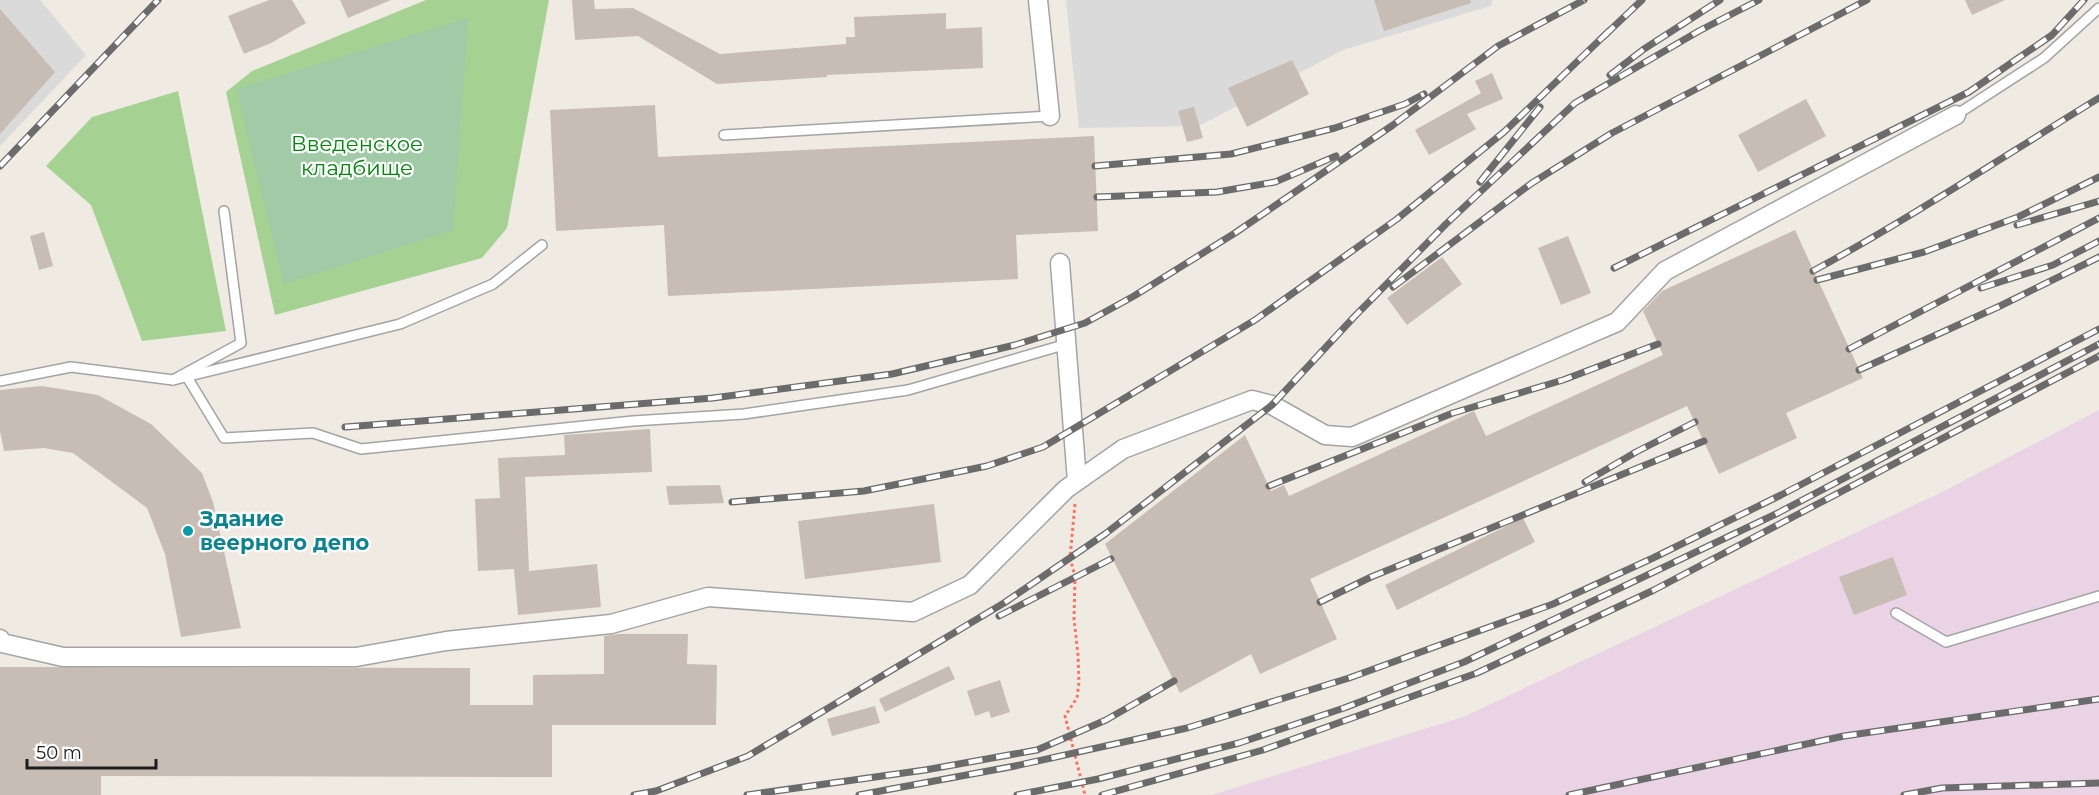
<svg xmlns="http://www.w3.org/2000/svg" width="2099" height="795" viewBox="0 0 2099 795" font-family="Montserrat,sans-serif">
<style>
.residential{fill:#dbdada}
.industrial{fill:#e9d3e5}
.forest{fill:#a5d293}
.cemetery{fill:#a1caa7}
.building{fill:#c7bdb5}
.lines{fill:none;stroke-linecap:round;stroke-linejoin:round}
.service-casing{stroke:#a4a4a4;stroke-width:12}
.minor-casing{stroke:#a4a4a4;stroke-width:21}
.path{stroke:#ff7463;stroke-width:3;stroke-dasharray:3 3;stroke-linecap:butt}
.service{stroke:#fff;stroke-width:9}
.minor{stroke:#fff;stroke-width:18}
.rail-casing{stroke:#6b6b6b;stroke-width:7}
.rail{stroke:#fff;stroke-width:4.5;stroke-dasharray:14;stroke-linecap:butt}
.culture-dot{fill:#0f9aa8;stroke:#fff;stroke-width:2}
.labels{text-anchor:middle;stroke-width:4.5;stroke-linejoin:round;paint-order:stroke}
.park-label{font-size:21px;fill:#02840d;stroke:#fff}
.culture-label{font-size:21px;font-weight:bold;fill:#0d838f;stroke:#fff;text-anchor:start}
</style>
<rect width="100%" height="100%" fill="#efebe2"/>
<g class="residential">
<path d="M0 0H40L86 55 0 146Z"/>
<path d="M1066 0H1493L1491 6 1343 50 1199 126 1079 128Z"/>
</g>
<path class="industrial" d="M2099 410V795H1212L1463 717 1940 493Z"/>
<g class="forest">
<path d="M426 0H549L507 228 482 258 275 315 226 92 252 71Z"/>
<path d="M178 91 226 331 142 341 91 205 46 166 92 117Z"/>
</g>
<path class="cemetery" d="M468 18 453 230 284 284 236 89Z"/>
<g class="building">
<path d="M269 0H292L306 23 271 43 244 54 228 16Z"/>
<path d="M340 0H391L348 18Z"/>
<path d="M572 0H594L595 9 633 8 720 54 846 44V37H855L854 17 946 13V29L982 27 983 68 827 75V77L717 84 638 36 575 40Z"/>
<path d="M1374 0H1471V3L1384 31Z"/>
<path d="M1965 0H2005L1972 15Z"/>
<path d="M0 9 55 72 0 134Z"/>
<path d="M1292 60 1309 94 1247 127 1228 88Z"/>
<path d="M1492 73 1503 99 1467 114 1476 129 1429 155 1415 130 1481 93 1475 81Z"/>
<path d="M1806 99 1826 136 1758 172 1738 135Z"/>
<path d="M655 105 658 157 1094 136 1098 231 1016 235 1018 279 668 296 664 225 556 231 550 110Z"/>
<path d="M1194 107 1203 138 1187 142 1178 111Z"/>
<path d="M1795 230 1863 378 1786 413 1797 438 1719 474 1687 406 1310 579 1337 639 1260 674 1251 654 1180 693 1105 544 1245 435 1271 491 1284 485 1289 496 1474 411 1486 436 1663 355 1643 311 1662 291Z"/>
<path d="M44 232 53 266 39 270 30 236Z"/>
<path d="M1568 236 1591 293 1561 305 1538 248Z"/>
<path d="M1442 257 1462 284 1407 325 1387 298Z"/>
<path d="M42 386 98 395 151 424 202 473 213 502 241 628 181 637 165 554 147 508 73 453 44 448 4 451 0 431V390Z"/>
<path d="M650 429 652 472 525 477 529 571 597 564 601 607 518 615 514 569 478 571 475 499 500 498 498 458 565 455 564 435Z"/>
<path d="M720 485 724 503 669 505 666 486Z"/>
<path d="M934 504 941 562 805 579 798 521Z"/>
<path d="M1523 518 1535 542 1397 610 1385 585Z"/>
<path d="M1893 557 1907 595 1854 615 1839 577Z"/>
<path d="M618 634H688L687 664 717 665 716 725H552V777L101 776V795H0V667L470 668V705H533V675L604 674V636Z"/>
<path d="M949 666 955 679 885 712 879 699Z"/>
<path d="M1000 680 1010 712 991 718 989 711 975 716 967 691Z"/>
<path d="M875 706 880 723 832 736 827 719Z"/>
</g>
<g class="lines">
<g class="service-casing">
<g id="service">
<path d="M1956 115 2044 58 2099 8"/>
<path d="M724 135 1050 116"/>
<path d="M187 377 224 438 313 433 361 449 633 421 744 414 908 390 1067 344"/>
<path d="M173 380 400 324 493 284 542 245"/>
<path d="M0 381 71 367 173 380 241 343 224 211"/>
<path d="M1896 613 1946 642 2099 596"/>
</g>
</g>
<g class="minor-casing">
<g id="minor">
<path d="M1038 0 1050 116"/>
<path d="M1060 263 1077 481"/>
<path d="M0 639 2 643 63 657H356L446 641 611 624 708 597 913 612 970 585 1066 489 1123 449 1252 400 1272 405 1325 435 1352 437 1617 322 1665 271 1956 115"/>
</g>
</g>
<path class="path" d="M1075 504 1070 558 1075 576 1074 619 1078 655 1079 682 1077 698 1065 716 1085 795"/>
<use href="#service" class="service"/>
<use href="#minor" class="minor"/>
<g class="rail-casing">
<g id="rail">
<path d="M1604 36 1642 0"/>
<path d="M1610 75 1644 49 1720 0"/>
<path d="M0 166 158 0"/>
<path d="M1095 166 1231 154 1335 128 1405 104 1424 94"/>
<path d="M1480 182 1540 107"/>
<path d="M1097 197 1217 192 1275 182 1336 156"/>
<path d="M2017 225 2099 201"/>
<path d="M1614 268 1969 92 2052 35 2084 0"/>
<path d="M1813 271C1911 218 2004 156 2099 98"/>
<path d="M1817 280 1924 252 2018 217 2099 177"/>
<path d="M1393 287 1532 183 1612 133 1867 0"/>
<path d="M1981 288 2053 265 2099 241"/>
<path d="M1849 349 2099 218"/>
<path d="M1859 370 2000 306 2099 257"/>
<path d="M345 427 713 398 892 374 1015 345 1085 323 1134 296 1235 233 1393 125 1498 46 1584 0"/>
<path d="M1585 482 1636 452 1695 422"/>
<path d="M1269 486 1453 413 1563 380 1658 344"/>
<path d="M732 502 864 491 987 466 1043 447 1255 320 1397 219 1504 132 1609 31"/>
<path d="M1320 602 1371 577 1704 441"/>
<path d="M999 616 1111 559"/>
<path d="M634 795 656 791 748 756 1004 603 1105 534 1272 405 1354 317 1446 224 1575 103 1699 31 1759 0"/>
<path d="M747 795 925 770 1037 750 1106 720 1174 681"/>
<path d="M859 795 1015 766 1187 728 1349 678 1553 604 1653 558 1781 495 2099 329"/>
<path d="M1017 795 1098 779 1239 743 1344 708 1464 662 1778 513 2099 344"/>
<path d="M1102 795 1263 750 1477 673 1654 590 2099 356"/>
<path d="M1569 795 1844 736 2099 699"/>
<path d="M1904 795 1942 788 2099 783"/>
</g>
</g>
<use href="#rail" class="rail"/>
</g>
<circle class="culture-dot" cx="188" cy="531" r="6"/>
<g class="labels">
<g class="park-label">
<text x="357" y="151">Введенское<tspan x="357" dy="24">кладбище</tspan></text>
</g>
<g class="culture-label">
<text x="200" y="526">Здание<tspan x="200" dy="24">веерного депо</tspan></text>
</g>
</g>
<path d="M27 759v9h129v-9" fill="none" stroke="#1d1d1d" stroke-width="3"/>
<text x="36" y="759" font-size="18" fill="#1d1d1d" stroke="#ffffff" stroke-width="4.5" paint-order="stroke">50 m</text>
</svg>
